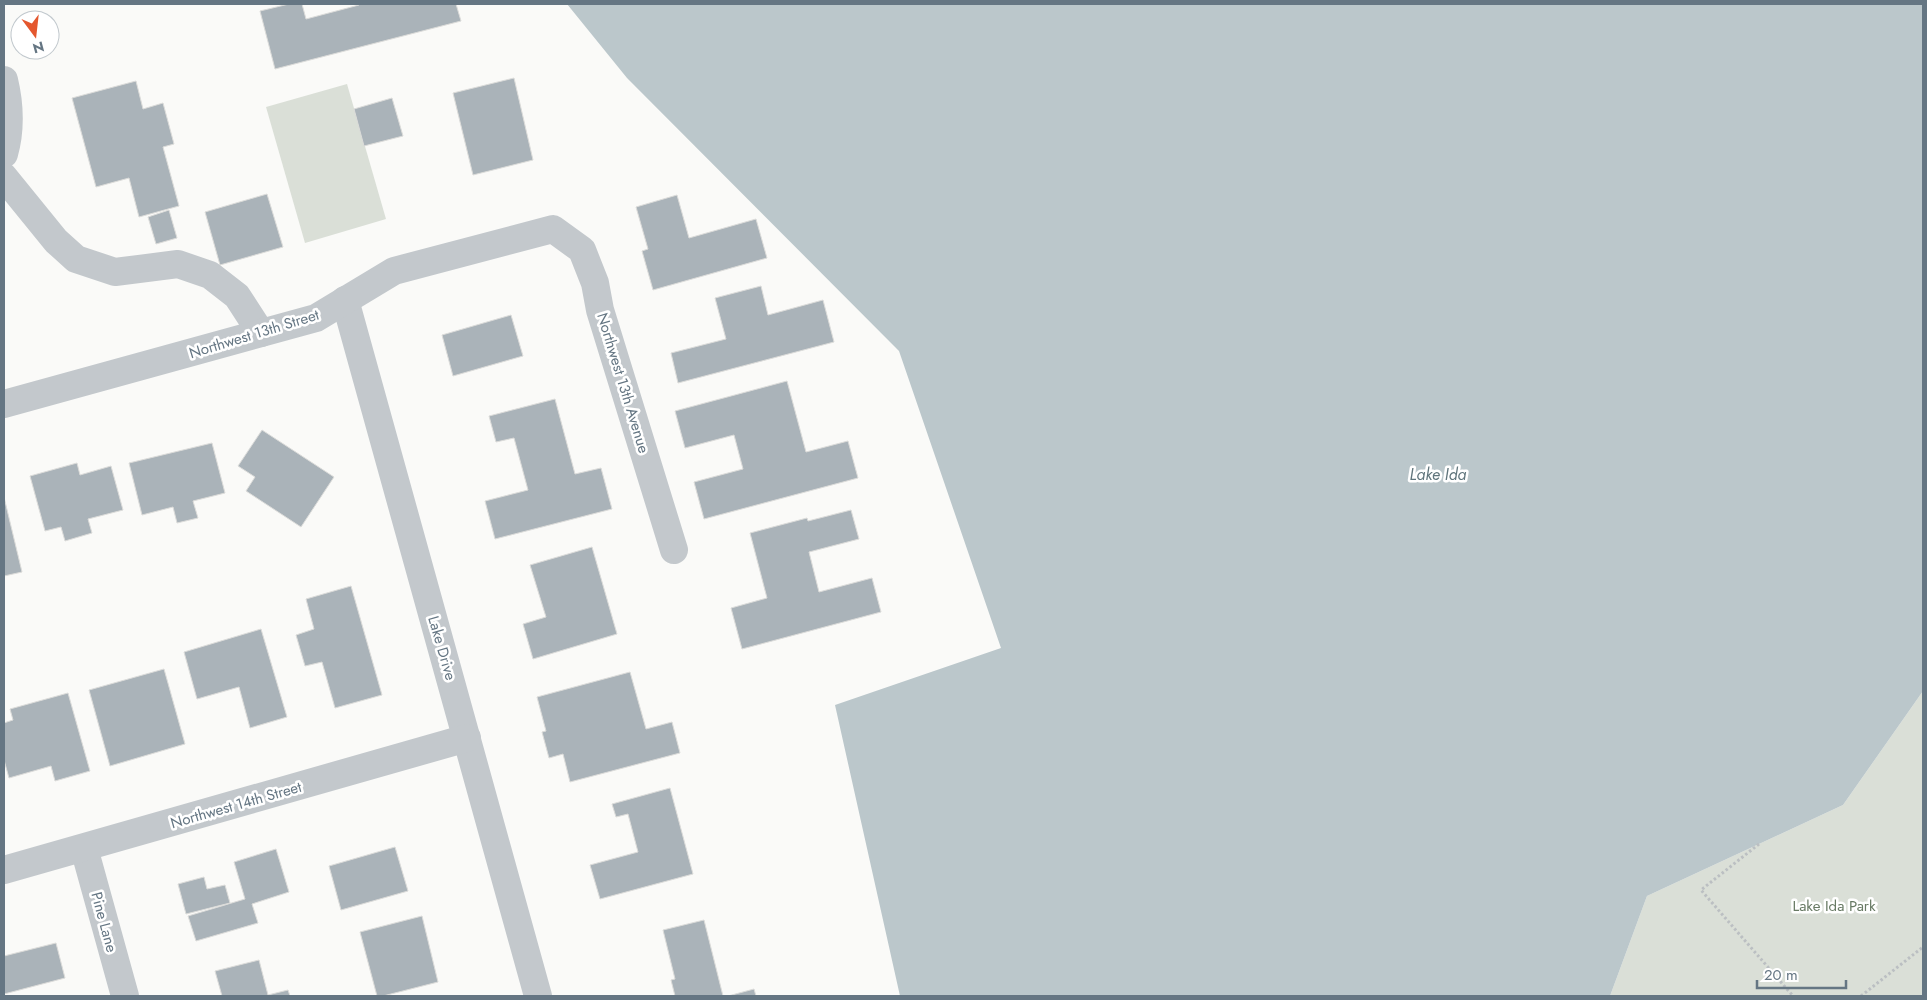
<svg xmlns="http://www.w3.org/2000/svg" width="1927" height="1000" viewBox="0 0 1927 1000" font-family="Jost,sans-serif">
<style>
.green{fill:#dadfd7}
.water{fill:#bbc7cb}
.building{fill:#aab3b9;stroke:#dcdcda}
.lines{fill:none;stroke-linecap:round;stroke-linejoin:round}
.path{stroke:#bbbfc2;stroke-width:3;stroke-dasharray:2.5 2.5;stroke-linecap:butt}
.minor{stroke:#c3c8cc;stroke-width:28}
.labels{text-anchor:middle;stroke-width:5;stroke-linejoin:round;paint-order:stroke}
.street-label{font-size:15px;fill:#657683;stroke:#fff}
.park-label{font-size:15px;fill:#687a64;stroke:#fff}
.water-label{font-size:16px;font-style:italic;fill:#60757c;stroke:#fff}
</style>
<rect width="100%" height="100%" fill="#fafaf8"/>
<g class="green">
<path d="M347 84 386 219 305 243 266 107Z"/>
<path d="M1923 691V996H1610L1647 896 1843 805Z"/>
</g>
<path class="water" d="M567 4H1923V691L1843 805 1647 896 1610 996H900L835 705 1001 648 899 351 627 78Z"/>
<g class="building">
<path d="M289 4H302L306 19 359 5 358 4H456L461 21 275 69 260 11Z"/>
<path d="M514 78 533 160 473 175 453 93Z"/>
<path d="M136 81 143 109 163 103 174 144 163 147 179 206 139 217 129 178 96 187 72 98Z"/>
<path d="M392 98 403 136 364 146 354 109Z"/>
<path d="M267 194 283 247 220 265 205 212Z"/>
<path d="M677 195 689 238 756 219 767 258 653 290 642 251 648 249 636 207Z"/>
<path d="M169 210 177 238 156 244 148 217Z"/>
<path d="M761 286 768 315 823 300 834 342 678 383 671 353 726 339 715 298Z"/>
<path d="M511 315 523 356 453 376 442 335Z"/>
<path d="M787 381 806 452 848 441 858 478 704 519 694 482 743 469 734 435 685 448 675 411Z"/>
<path d="M555 399 575 474 601 468 612 509 495 539 485 501 528 490 514 438 496 442 489 416Z"/>
<path d="M262 430 334 477 301 527 246 491 255 477 238 466Z"/>
<path d="M212 443 225 493 193 501 198 518 177 523 173 507 142 515 129 463Z"/>
<path d="M77 463 80 475 111 466 123 510 88 519 92 533 65 541 61 527 45 531 30 476Z"/>
<path d="M4 497 22 572 4 576Z"/>
<path d="M851 510 859 539 809 552 819 592 872 578 881 612 742 649 731 608 767 598 750 533 807 518 808 521Z"/>
<path d="M592 547 617 634 533 659 523 624 546 617 530 565Z"/>
<path d="M351 586 382 695 335 708 322 662 305 666 296 635 314 629 306 599Z"/>
<path d="M261 629 287 717 250 728 239 687 197 699 184 652Z"/>
<path d="M164 669 185 744 110 766 89 690Z"/>
<path d="M630 672 646 729 672 722 680 753 570 782 563 754 549 758 542 732 546 731 537 697Z"/>
<path d="M68 693 90 771 55 781 51 766 9 778 4 760V723L13 720 10 709Z"/>
<path d="M670 788 693 874 600 899 590 865 638 852 628 814 616 817 612 804Z"/>
<path d="M395 847 408 891 341 910 329 866Z"/>
<path d="M276 849 289 892 252 904 258 923 196 941 188 916 245 899 234 862Z"/>
<path d="M204 877 207 889 225 885 230 903 186 914 178 884Z"/>
<path d="M422 916 438 982 383 996H377L360 932Z"/>
<path d="M704 920 723 996H675L671 980 675 979 663 930Z"/>
<path d="M56 943 65 978 4 994V956Z"/>
<path d="M259 960 268 995 288 990 290 996H222L215 971Z"/>
<path d="M754 989 756 996H728Z"/>
</g>
<g class="lines">
<g class="path">
<path d="M1759 844 1701 890 1793 996"/>
<path d="M1861 996 1923 947"/>
</g>
<g class="minor">
<path d="M4 80C10 105 11 129 4 154"/>
<path d="M4 177 56 241 76 259 115 272 178 264 210 275 237 296 261 333"/>
<path d="M345 300 538 996"/>
<path d="M4 404 316 318 394 271 553 229 582 250 595 283 600 310 674 550"/>
<path d="M84 848 125 996"/>
<path d="M4 870 467 738"/>
</g>
</g>
<g class="labels">
<g class="street-label">
<text transform="translate(254 334) rotate(-17)" y="5">Northwest 13th Street</text>
<text transform="translate(623 383) rotate(73)" y="5">Northwest 13th Avenue</text>
<text transform="translate(442 648) rotate(74)" y="5">Lake Drive</text>
<text transform="translate(236 805) rotate(-16)" y="5">Northwest 14th Street</text>
<text transform="translate(104 922) rotate(75)" y="5">Pine Lane</text>
</g>
<g class="park-label">
<text x="1834" y="911">Lake Ida Park</text>
</g>
<g class="water-label">
<text x="1438" y="480">Lake Ida</text>
</g>
</g>
<rect width="1927" height="1000" fill="none" stroke="#657683" stroke-width="10"/>
<g transform="translate(35 35) rotate(165)"><circle r="24" fill="#ffffff" stroke="#c1c8cd"/>
<path d="M0-4L9 19L0 12L-9 19Z" fill="#e4572e"/>
<text y="-8" font-size="14" font-weight="bold" text-anchor="middle" fill="#657683">N</text>
</g>
<path d="M1757 980v8h89v-8" fill="none" stroke="#657683" stroke-width="2.5"/>
<text x="1764" y="980" font-size="15" fill="#657683" stroke="#ffffff" stroke-width="4" paint-order="stroke">20 m</text>
</svg>
